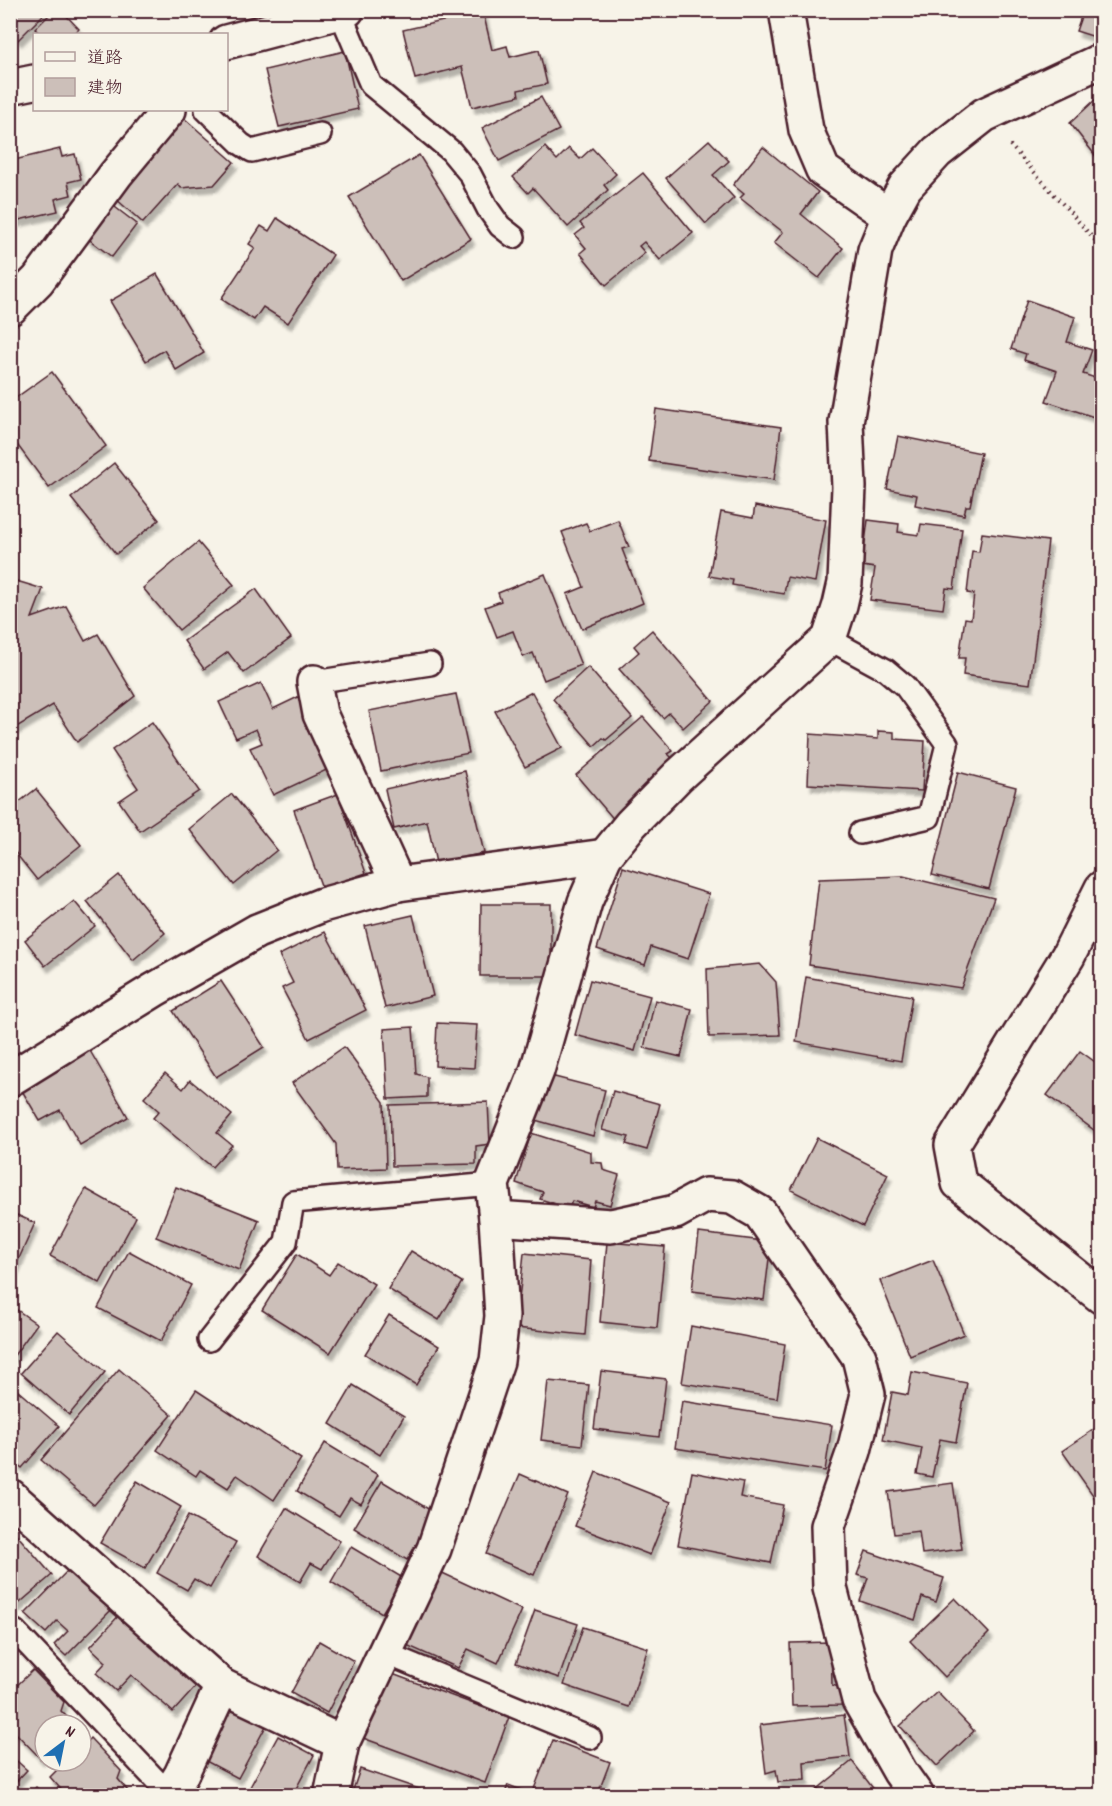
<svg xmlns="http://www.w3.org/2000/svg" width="1112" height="1806" viewBox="0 0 1112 1806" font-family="Dekko,'Klee One',sans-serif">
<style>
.building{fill:#ccbfb9;stroke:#4a1f2b;stroke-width:1.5;filter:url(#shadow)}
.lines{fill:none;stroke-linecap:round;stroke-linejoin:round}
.lane-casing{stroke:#4a1f2b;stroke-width:26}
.street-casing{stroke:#4a1f2b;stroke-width:38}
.path{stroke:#4a1f2b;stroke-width:4;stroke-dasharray:1.5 4.5;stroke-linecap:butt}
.lane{stroke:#f7f3e8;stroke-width:21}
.street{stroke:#f7f3e8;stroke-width:33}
</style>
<defs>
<filter id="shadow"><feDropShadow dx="3.5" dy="6" stdDeviation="1.5" flood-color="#0004"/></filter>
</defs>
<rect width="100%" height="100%" fill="#f7f3e8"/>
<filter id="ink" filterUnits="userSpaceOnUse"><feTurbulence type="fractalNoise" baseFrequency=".0167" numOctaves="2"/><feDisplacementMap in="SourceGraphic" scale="12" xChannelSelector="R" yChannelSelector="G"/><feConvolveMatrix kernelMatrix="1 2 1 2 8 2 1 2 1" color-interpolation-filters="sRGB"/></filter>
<g filter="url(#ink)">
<g class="building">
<path d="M10 10H48L18 40 13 34 10 37Z"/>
<path d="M54 10H61L79 29 74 34H40L35 29Z"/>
<path d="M1080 10H1102V35L1095 37 1076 31 1083 11Z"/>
<path d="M483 12 492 50 507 46 510 57 539 50 547 84 518 90 519 96 472 107 462 67 415 79 403 30Z"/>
<path d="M345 51 358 109 279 127 265 70Z"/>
<path d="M541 97 559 130 499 161 482 128Z"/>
<path d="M1102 98V164L1070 123 1095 100Z"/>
<path d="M184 118 234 162 214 185 181 188 178 184 143 223 115 198Z"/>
<path d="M709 140 729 161 713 175 734 198 706 224 666 178Z"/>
<path d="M545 147 557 160 569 148 580 159 592 148 616 174 604 185 608 190 568 227 533 188 528 193 513 177Z"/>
<path d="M763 147 818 192 801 214 843 248 819 278 774 243 783 232 740 198 744 194 733 185Z"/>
<path d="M60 149 62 157 75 154 81 179 68 182 71 195 55 199 58 211 10 222V161Z"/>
<path d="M419 155 471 239 401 281 349 197Z"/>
<path d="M643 173 693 233 660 260 644 242 639 246 645 253 606 285 580 253 586 248 575 235 584 228 580 223Z"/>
<path d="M111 204 137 224 112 257 86 237Z"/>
<path d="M277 218 333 255 288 323 263 307 254 320 221 299 255 248 249 244 261 226 269 231Z"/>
<path d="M157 274 204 353 176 370 164 350 146 361 110 301Z"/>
<path d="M1027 300 1075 317 1067 342 1092 350 1083 374 1102 380V393L1094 417 1046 401 1057 371 1024 360 1026 354 1011 349Z"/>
<path d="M52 372 106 446 49 488 10 435V402Z"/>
<path d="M656 409 781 427 774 480 649 461Z"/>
<path d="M898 436 981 453 970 506H966L964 515 915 505 917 495 887 489Z"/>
<path d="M114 463 159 520 116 554 71 498Z"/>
<path d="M755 506 826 520 815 582 787 577 784 594 732 585 733 580 709 576 721 512 753 518Z"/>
<path d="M618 520 629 547 622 549 643 603 582 629 567 594 584 587 562 532 586 523 590 531Z"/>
<path d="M868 520 899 524 898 532 919 535 921 524 962 529 954 589 946 588 943 609 870 600 875 568 862 566Z"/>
<path d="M982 533 1048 541 1030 684 963 675 965 658H959L965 618 971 619 974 594 967 593 972 551 979 552Z"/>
<path d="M198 542 234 585 179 630 143 588Z"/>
<path d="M545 574 581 665 544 680 533 653 523 657 513 631 497 637 485 607 501 601 498 593Z"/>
<path d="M10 579 43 589 32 618 66 606 85 641 98 634 135 696 77 742 53 705 10 731Z"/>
<path d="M256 589 291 638 244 673 228 652 204 669 184 641Z"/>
<path d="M652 630 713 701 683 728 669 713 663 718 619 669 639 652 634 646Z"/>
<path d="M588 667 632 718 606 740 603 738 594 746 553 699Z"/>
<path d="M261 683 273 709 300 696 333 767 273 795 250 748 262 743 256 729 236 738 219 702Z"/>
<path d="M532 692 562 748 525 767 495 711Z"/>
<path d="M456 694 469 753 381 771 369 711Z"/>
<path d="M643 717 673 751 668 754 674 760 631 799 636 805 616 822 576 775Z"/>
<path d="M152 722 199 791 140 831 119 801 138 788 112 750Z"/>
<path d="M878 731 894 732V739L925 741 922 791 808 784 810 734 878 739Z"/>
<path d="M465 771 484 853 436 863 427 821 394 829 385 789Z"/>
<path d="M958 772 1016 787 989 889 932 875Z"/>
<path d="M36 789 81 845 37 880 10 846V809Z"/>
<path d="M232 794 277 850 234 885 189 829Z"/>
<path d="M338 794 366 873 322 888 294 810Z"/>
<path d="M623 867 709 894 688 959 651 947 645 965 597 949Z"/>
<path d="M119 875 165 933 133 960 87 901Z"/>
<path d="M903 876 994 898 961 988 809 965 819 879Z"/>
<path d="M74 901 95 926 45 966 25 940Z"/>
<path d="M481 904H551V976H480Z"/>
<path d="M413 915 433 996 385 1008 365 926Z"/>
<path d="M325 932 366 1010 309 1039 282 988 293 983 279 955Z"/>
<path d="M760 964 776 982 780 1035 709 1037 707 969Z"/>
<path d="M806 977 912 996 901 1061 796 1042Z"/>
<path d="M590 980 650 996 635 1051 575 1035Z"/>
<path d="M221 981 264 1047 216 1077 173 1011Z"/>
<path d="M655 1000 692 1009 681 1057 644 1048Z"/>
<path d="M437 1023 477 1025 474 1068 435 1066Z"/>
<path d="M413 1027 416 1074 427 1077V1097L388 1099 384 1029Z"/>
<path d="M344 1047 384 1102 386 1168 337 1170 336 1144 292 1083Z"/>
<path d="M89 1049 128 1117 80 1145 60 1110 40 1121 21 1089Z"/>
<path d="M1080 1051 1102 1067V1136L1047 1095Z"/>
<path d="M165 1073 183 1089 190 1080 232 1115 217 1133 232 1145 212 1167 153 1118 159 1111 144 1098Z"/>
<path d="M547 1075 605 1090 593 1136 535 1120Z"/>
<path d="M613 1091 660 1104 647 1150 626 1144 629 1137 602 1130Z"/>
<path d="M488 1102 490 1144 476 1146V1164L392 1166 390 1105Z"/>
<path d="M531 1133 591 1152V1162L602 1163 603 1170 619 1175 610 1205 595 1201 593 1207 572 1201 569 1208 540 1199 543 1192 516 1183Z"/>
<path d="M817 1138 888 1174 863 1226 791 1190Z"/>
<path d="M176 1187 259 1220 239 1270 156 1237Z"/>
<path d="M86 1189 136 1217 100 1283 50 1256Z"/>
<path d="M10 1212 35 1223 11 1276H10Z"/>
<path d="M699 1233 771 1242 764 1300 692 1291Z"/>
<path d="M607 1242 665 1247 657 1328 600 1322Z"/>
<path d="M129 1251 191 1285 161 1341 98 1308Z"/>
<path d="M411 1251 462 1282 439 1320 388 1289Z"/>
<path d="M524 1253 591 1260 585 1335 516 1328Z"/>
<path d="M297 1254 329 1275 338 1262 374 1284 330 1353 262 1310Z"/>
<path d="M933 1260 964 1334 910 1356 880 1281Z"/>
<path d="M10 1305 37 1324 10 1361Z"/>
<path d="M389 1315 439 1346 416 1385 365 1354Z"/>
<path d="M691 1326 785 1344 777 1398 682 1383Z"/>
<path d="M58 1331 105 1372 69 1415 21 1373Z"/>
<path d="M119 1369 172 1415 94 1505 41 1460Z"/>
<path d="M601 1371 666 1379 659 1437 594 1429Z"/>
<path d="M912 1372 967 1383 956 1442 940 1439 932 1477 917 1474 922 1448 883 1440 892 1392 908 1395Z"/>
<path d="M548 1381 589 1385 582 1445 541 1440Z"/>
<path d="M10 1384 59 1426 22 1468 10 1458Z"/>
<path d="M353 1385 404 1416 380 1455 330 1424Z"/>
<path d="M196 1390 301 1459 274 1500 237 1475 228 1488 200 1470 196 1476 157 1450Z"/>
<path d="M682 1401 832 1425 825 1471 675 1448Z"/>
<path d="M1102 1424V1508L1062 1451Z"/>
<path d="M325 1443 378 1475 361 1504 350 1498 339 1516 297 1491Z"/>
<path d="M596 1472 671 1502 650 1555 575 1526Z"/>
<path d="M692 1472 743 1482 740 1497 783 1505 771 1563 678 1545Z"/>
<path d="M520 1474 568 1495 534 1575 486 1554Z"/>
<path d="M137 1481 181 1507 145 1568 100 1543Z"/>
<path d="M382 1481 435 1513 407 1560 354 1528Z"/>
<path d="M953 1483 962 1549 922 1554 919 1531 894 1534 888 1492Z"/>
<path d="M286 1508 340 1541 322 1569 311 1563 300 1582 258 1556Z"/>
<path d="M188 1516 236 1542 210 1588 194 1579 187 1590 157 1573Z"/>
<path d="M10 1527 52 1575 15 1607 10 1603Z"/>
<path d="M351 1547 403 1578 382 1613 331 1582Z"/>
<path d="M866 1551 944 1578 936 1602 922 1597 915 1620 860 1601 868 1578 857 1575Z"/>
<path d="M73 1565 115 1606 66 1656 54 1645 68 1631 57 1621 46 1633 25 1614Z"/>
<path d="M436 1570 522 1610 498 1663 468 1649 458 1668 402 1643Z"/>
<path d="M955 1598 989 1633 945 1677 910 1641Z"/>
<path d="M535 1610 578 1624 559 1678 516 1663Z"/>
<path d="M122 1612 200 1682 173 1712 131 1675 116 1691 96 1673 106 1662 90 1647Z"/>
<path d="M583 1627 648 1648 629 1707 564 1685Z"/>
<path d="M319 1641 354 1661 327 1713 291 1693Z"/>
<path d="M831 1642 832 1685 842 1688V1705L792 1706 790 1643Z"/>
<path d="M33 1670 64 1702 61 1711 75 1725H45V1756L41 1759 10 1727V1692Z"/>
<path d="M387 1672 509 1717 485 1783 363 1738Z"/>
<path d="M937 1692 974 1731 937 1766 900 1726Z"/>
<path d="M230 1706 266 1726 238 1778 202 1759Z"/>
<path d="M844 1715 850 1757 804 1762 805 1780 778 1782 776 1770 766 1773 760 1725Z"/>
<path d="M278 1736 314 1755 292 1796H266L250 1787Z"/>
<path d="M90 1738 121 1771 118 1779 132 1796H67L50 1777 66 1761H81V1747Z"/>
<path d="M553 1740 610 1762 597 1796H551L534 1789Z"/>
<path d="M10 1755 27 1770 10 1788Z"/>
<path d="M852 1761 879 1796H809Z"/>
<path d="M360 1769 440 1796H351Z"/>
<path d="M508 1785 524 1791 522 1796H504Z"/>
<path d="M36 1787 46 1796H28Z"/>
</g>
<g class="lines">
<g class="lane-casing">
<g id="lane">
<path d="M340 12 371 85 451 151 470 174 488 209 500 226 514 237"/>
<path d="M206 110 241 144 252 151 320 134"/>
<path d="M829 639 886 670 905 686 947 744 929 817 860 833"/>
<path d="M314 682 430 664"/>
<path d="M209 1340 286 1242 293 1202 492 1184"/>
<path d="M10 1635 15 1631 169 1794"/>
<path d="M385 1653 590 1738"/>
</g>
</g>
<g class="street-casing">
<g id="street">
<path d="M786 10 806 130 823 170 889 216"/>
<path d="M226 42 347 10"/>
<path d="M10 87 34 82"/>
<path d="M10 308 38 280 116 174 169 110"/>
<path d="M314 682 320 714 398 884"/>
<path d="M1102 888 1068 956 952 1145 959 1183 1102 1297"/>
<path d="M10 1079 154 990 257 931 322 905 398 884 605 856"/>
<path d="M496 1218 611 1226 675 1212 706 1195 732 1197 760 1213 859 1357 868 1394 854 1451 828 1526 830 1588 859 1700 900 1772 917 1796"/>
<path d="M10 1496 222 1686 342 1743"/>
<path d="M168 1796 181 1775 222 1686"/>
<path d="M331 1796 342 1743 434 1549 497 1361 502 1316 496 1218 492 1184 537 1071 585 902 605 856 631 824 678 776 829 639 840 605 845 583 849 487 846 422 875 250 889 216 905 187 937 152 984 115 1102 60"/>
</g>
</g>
<path class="path" d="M1010 145 1102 248"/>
<use href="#lane" class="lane"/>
<use href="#street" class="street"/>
</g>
</g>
<rect width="1112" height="1806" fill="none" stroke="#f7f3e8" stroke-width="36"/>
<rect x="18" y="18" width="1076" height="1770" fill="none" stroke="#4a1f2b" stroke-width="2" filter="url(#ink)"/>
<rect x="33" y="33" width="195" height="78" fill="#f7f3e8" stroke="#b29e9c" stroke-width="1.5"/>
<rect x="45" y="52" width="30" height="9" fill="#f7f3e8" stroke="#b29e9c" stroke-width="1.5"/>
<text x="87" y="63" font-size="18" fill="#4a1f2b">道路</text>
<rect x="45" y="78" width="30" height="18" fill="#ccbfb9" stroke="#b29e9c" stroke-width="1.5"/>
<text x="87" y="93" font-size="18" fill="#4a1f2b">建物</text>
<g transform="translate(63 1743) rotate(32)"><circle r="28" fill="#f7f3e8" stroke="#b29e9c" stroke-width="1.5"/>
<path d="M0-4.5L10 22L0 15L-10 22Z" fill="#1f6fb2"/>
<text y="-9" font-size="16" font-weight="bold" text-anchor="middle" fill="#4a1f2b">N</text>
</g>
</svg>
